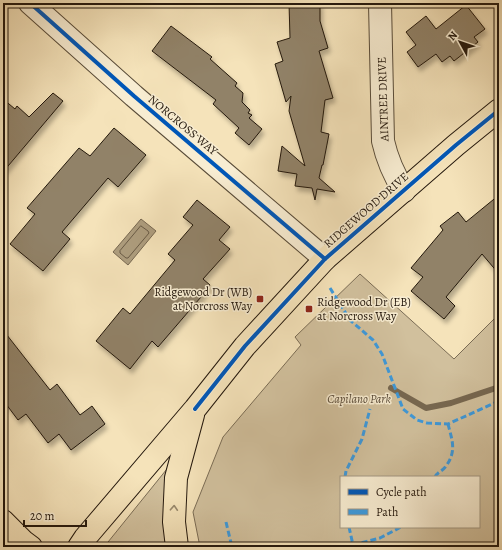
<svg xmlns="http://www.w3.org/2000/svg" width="502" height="550" viewBox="0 0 502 550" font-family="Alegreya,serif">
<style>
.green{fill:#d1c09d;stroke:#7a6c55;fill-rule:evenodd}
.water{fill:#ae9e7f;stroke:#776851}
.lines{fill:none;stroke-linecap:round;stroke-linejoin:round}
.shore{stroke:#695b46;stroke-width:1}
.stream{stroke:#776851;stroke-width:6}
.building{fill:#918267;stroke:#24180d;filter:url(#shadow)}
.minor-casing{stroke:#584b38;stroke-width:24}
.major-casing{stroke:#24180d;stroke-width:24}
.minor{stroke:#f8edd2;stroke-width:22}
.major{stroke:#f5e3ba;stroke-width:22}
.quiet{stroke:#3c9ade;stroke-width:3;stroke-dasharray:6 3;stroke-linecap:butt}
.cycleway-casing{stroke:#f8edd2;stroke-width:6}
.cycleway{stroke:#0057b8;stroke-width:4}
.oneway{stroke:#97886c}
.poi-dot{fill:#8f2418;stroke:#f8edd2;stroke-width:1.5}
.labels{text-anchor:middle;stroke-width:3;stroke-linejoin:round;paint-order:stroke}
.street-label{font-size:12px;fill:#24180d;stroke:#f8edd2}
.poi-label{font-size:12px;fill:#24180d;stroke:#f8edd2;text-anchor:end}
.park-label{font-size:12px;font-style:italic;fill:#584a38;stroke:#f8edd2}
</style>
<defs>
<filter id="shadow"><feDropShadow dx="2.5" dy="4.5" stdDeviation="2" flood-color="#0004"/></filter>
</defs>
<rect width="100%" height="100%" fill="#f5e3ba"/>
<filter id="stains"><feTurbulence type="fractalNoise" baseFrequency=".005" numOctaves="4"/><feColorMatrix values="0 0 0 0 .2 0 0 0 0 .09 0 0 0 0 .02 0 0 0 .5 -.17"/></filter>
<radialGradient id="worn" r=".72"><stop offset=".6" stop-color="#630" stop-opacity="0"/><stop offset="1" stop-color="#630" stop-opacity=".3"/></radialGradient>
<g class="green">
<path d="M360 274 454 359 499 314V547H200L193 512 223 437 301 345 295 337ZM341 477H479V527H341Z"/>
<path d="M175 459 172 547H104Z"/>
</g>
<path class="water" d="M141 219 156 231 128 265 113 252Z"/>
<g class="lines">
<path class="shore" d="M141 226 148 231 149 233 128 258H126L120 253V251Z"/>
<path class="stream" d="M391 388 426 408 451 403 499 387"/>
</g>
<g class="building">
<path d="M289 3H320V21L328 48 319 51 333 98 325 100 321 132 329 134 323 165H322L319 178 335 192 317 189 315 200 312 188 295 186 297 174 278 171 282 146 305 166 289 111 291 96 286 102 275 64 283 61 277 42 290 38Z"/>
<path d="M466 5 485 29 474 37 478 42 454 61 450 56 442 62 436 54 418 67 407 52 416 45 406 32 426 16 436 29Z"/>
<path d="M171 26 212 57 210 59 237 83 235 86 243 93 242 102 250 110 248 113 252 115 249 118 262 129 249 145 235 133 239 128 213 104 216 100 152 51Z"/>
<path d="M53 93 63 101 3 172V99L15 109 17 106 29 117Z"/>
<path d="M114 128 146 155 118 187 108 178 62 232 70 239 43 271 10 244 35 214 27 208 79 148 90 156Z"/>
<path d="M499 195V274L482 254 446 297 455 306 444 319 411 291 423 277 411 268 443 230 440 226 458 212 466 222Z"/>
<path d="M197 200 230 227 219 240 230 249 203 279 210 285 201 297 158 347 152 341 130 369 96 341 123 308 130 314 175 260 168 254 193 225 183 217Z"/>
<path d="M3 330 50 390 57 384 80 415 92 406 105 424 71 450 59 434 48 443 26 414 18 420 3 400Z"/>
</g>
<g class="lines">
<g class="minor-casing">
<g id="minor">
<path d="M30 3 134 96 325 259"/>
<path d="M380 3 383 141C387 159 394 175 404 191"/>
</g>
</g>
<g class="major-casing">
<g id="major">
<path d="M3 521 23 541 31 547"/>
<path d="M79 547 85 538 195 409 245 346 325 259 456 145 499 110"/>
<path d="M177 547 174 522 176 478 193 415"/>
</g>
</g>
<use href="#minor" class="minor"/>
<use href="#major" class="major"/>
<g class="quiet">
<path d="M330 288 350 320 373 340 382 354 403 409 417 420 427 423 448 424 499 401"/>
<path d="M345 477 346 471 362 439 370 409"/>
<path d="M435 477C437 472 443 471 446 466 457 451 452 440 448 424"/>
<path d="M226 522 232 547"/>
<path d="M349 527 353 545 352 547"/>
<path d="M353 545 380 538 401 527"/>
</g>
<g class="cycleway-casing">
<g id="cycleway">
<path d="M30 3 134 96 325 259"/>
<path d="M195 409 245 346 325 259 456 145 499 110"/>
</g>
</g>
<use href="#cycleway" class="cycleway"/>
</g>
<defs><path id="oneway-chevron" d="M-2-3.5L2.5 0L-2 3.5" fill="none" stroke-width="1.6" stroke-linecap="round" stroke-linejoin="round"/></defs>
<use class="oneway" href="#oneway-chevron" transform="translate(174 508) rotate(-87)"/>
<g class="poi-dot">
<rect x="256" y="295" width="8" height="8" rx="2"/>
<rect x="305" y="305" width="8" height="8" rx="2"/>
</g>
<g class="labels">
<g class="street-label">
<text transform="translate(383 99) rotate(-92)" y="4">AINTREE DRIVE</text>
<text transform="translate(183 125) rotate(40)" y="4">NORCROSS WAY</text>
<text transform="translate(366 210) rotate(-41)" y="4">RIDGEWOOD DRIVE</text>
</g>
<g class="poi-label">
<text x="252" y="296">Ridgewood Dr (WB)<tspan x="252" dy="14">at Norcross Way</tspan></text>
<text x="317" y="306" text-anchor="start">Ridgewood Dr (EB)<tspan x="317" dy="14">at Norcross Way</tspan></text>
</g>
<g class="park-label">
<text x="359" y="403">Capilano Park</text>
</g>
</g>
<rect width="502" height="550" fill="none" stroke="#f5e3ba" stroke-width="16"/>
<rect x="4" y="4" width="494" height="542" fill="none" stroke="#24180d" stroke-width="2"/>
<rect x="8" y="8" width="486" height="534" fill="none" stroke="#24180d"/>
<rect x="340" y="476" width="140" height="52" fill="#f8edd2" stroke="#a39883"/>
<rect x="348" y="489" width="20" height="6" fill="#0057b8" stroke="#a39883"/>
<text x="376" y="496" font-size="12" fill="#24180d">Cycle path</text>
<rect x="348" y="509" width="20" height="6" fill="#3c9ade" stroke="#a39883"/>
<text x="376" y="516" font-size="12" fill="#24180d">Path</text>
<g transform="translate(460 42) rotate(310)" stroke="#f8edd2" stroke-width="3" paint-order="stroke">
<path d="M0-3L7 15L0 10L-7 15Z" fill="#24180d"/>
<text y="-6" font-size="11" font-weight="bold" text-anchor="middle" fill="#24180d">N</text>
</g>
<path d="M24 520v6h62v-6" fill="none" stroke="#24180d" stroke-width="2"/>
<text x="30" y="520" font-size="12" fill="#24180d" stroke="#f8edd2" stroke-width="3" paint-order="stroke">20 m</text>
<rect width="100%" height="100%" filter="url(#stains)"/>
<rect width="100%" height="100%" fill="url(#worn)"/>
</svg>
